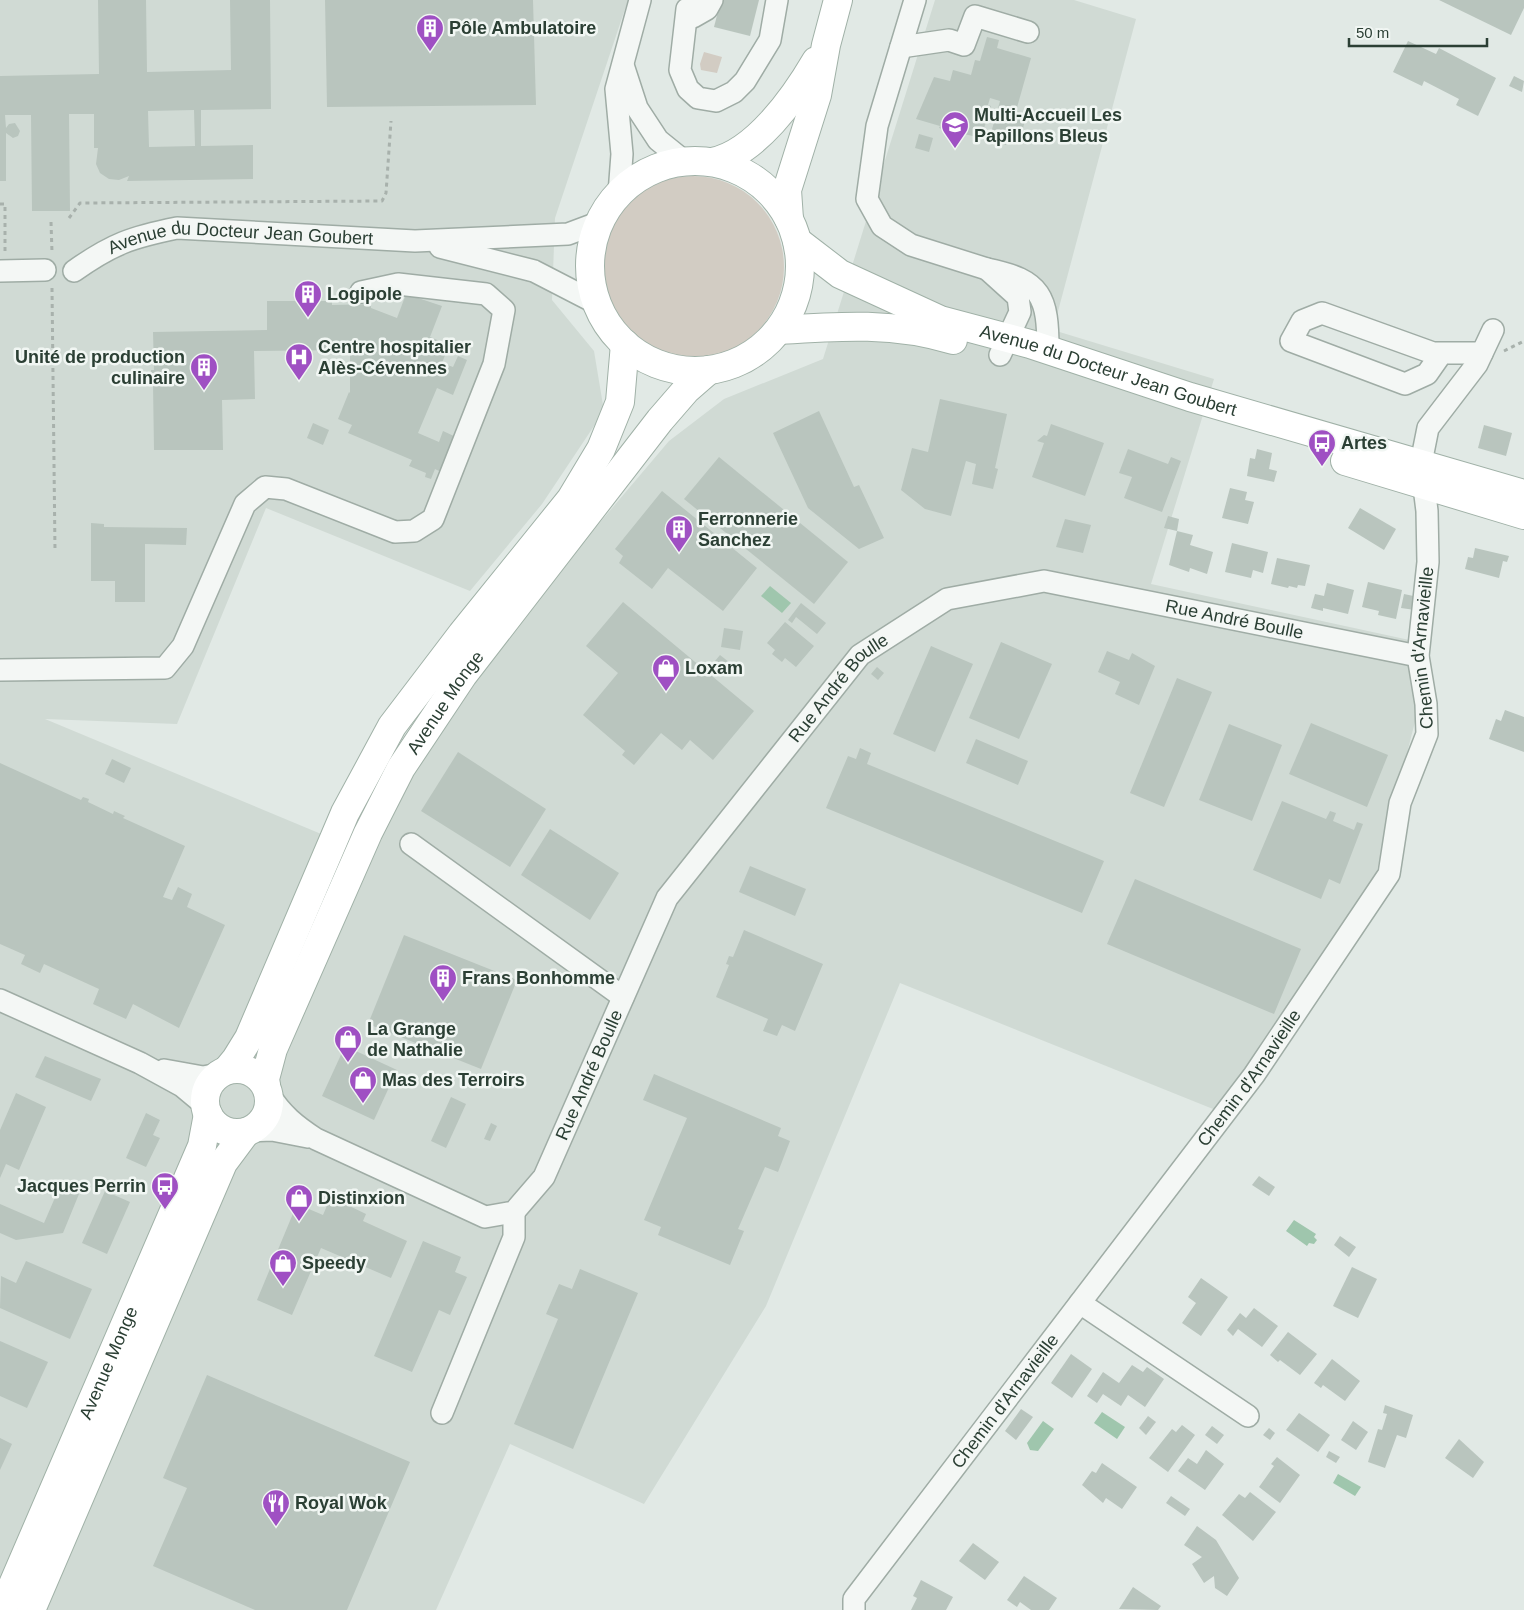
<svg xmlns="http://www.w3.org/2000/svg" width="1524" height="1610" viewBox="0 0 1524 1610" font-family="Helvetica,sans-serif">
<style>
.built{fill:#d0dad4}
.green{fill:#d2ccc3}
.water{fill:#9fc6ad}
.building{fill:#b9c5be;fill-rule:evenodd}
.lines{fill:none;stroke-linecap:round;stroke-linejoin:round}
.minor-casing{stroke:#9faca5;stroke-width:24}
.major-casing{stroke:#a0b1a7;stroke-width:30}
.path{stroke:#a8b1ac;stroke-width:3;stroke-dasharray:4 4;stroke-linecap:butt}
.minor{stroke:#f4f7f5;stroke-width:21}
.major{stroke:#fff;stroke-width:28}
.labels{text-anchor:middle;stroke-width:5;stroke-linejoin:round;paint-order:stroke}
.poi-label{font-size:18px;font-weight:bold;fill:#2b3f34;stroke:#f1f6f3;text-anchor:start}
.street-label{font-size:18px;fill:#2b3f34;stroke:#f1f6f3}
</style>
<rect width="100%" height="100%" fill="#e1e9e5"/>
<path class="built" d="M0 0H628L555 218 552 300 594 351 604 411 542 504 470 591 266 508 177 724 45 719 362 851 485 658 669 441 724 399 823 359 935 0H1074L1136 19 1053 330 1214 379 1151 584 1414 641 1417 714 1374 882 1218 1111 900 983 766 1306 644 1504 510 1444 436 1610H0Z"/>
<g class="green">
<path d="M704 52 722 57 717 73 701 70 700 64Z"/>
<circle cx="693" cy="267" r="91"/>
</g>
<g class="water">
<path d="M770 586 791 603 782 613 761 596Z"/>
<path d="M1294 1220 1316 1234 1314 1237 1317 1240 1314 1244 1309 1243 1307 1246 1286 1231Z"/>
<path d="M1102 1412 1125 1427 1117 1439 1094 1423Z"/>
<path d="M1043 1421 1054 1429 1038 1451 1030 1450 1027 1443Z"/>
<path d="M1338 1474 1361 1487 1355 1496 1333 1483Z"/>
</g>
<g class="building">
<path d="M98 0H146L147 72 231 70 230 0H270L271 109 201 110V146L253 145V179L127 181 129 176 119 180 109 179 100 173 96 164 98 148H94V114H69L70 211H32L31 115H5L6 128 9 124 15 123 20 131 18 136 13 138 6 133V181H0V76L99 74ZM194 110 195 146 149 147 148 111Z"/>
<path d="M325 0H533L536 105 327 107Z"/>
<path d="M721 0H759L750 36 714 27Z"/>
<path d="M1439 0H1524V8L1511 35Z"/>
<path d="M987 37 999 40 997 48 1031 58 1016 111 1027 114 1021 135 1010 131 1006 145 989 140 1000 101 990 98 988 105 991 106 981 138 939 128 940 126 916 119 934 77 950 81 953 70 971 75 975 60 980 61Z"/>
<path d="M1408 41 1436 54 1439 48 1496 78 1478 116 1456 105 1459 99 1424 81 1422 86 1393 72Z"/>
<path d="M1514 76 1524 81 1522 92 1509 86Z"/>
<path d="M919 134 933 138 929 152 915 148Z"/>
<path d="M406 294 442 306 430 337 449 345 442 363 453 367 458 356 467 360 453 395 437 388 418 433 439 442 443 431 456 437 441 472 435 469 431 479 425 477 426 473 409 466 412 460 348 433 352 425 338 419 349 392 350 393V350L254 351 255 399 222 400 223 450H154L153 384 142 383V376H151V370H154L153 332 267 330V301H332V305L371 304V308L397 318Z"/>
<path d="M940 399 1007 414 995 468 998 469 993 489 972 484 976 464 966 461 951 516 925 509 901 490 912 448 928 452Z"/>
<path d="M819 411 854 487 859 485 884 538 859 549 808 508 773 433Z"/>
<path d="M313 423 329 430 323 445 307 438Z"/>
<path d="M1051 424 1104 443 1085 496 1032 477 1044 443 1037 441 1044 435 1047 436Z"/>
<path d="M1484 425 1512 433 1506 456 1478 448Z"/>
<path d="M1128 449 1168 464 1171 457 1181 461 1162 512 1124 498 1132 477 1119 473Z"/>
<path d="M1257 449 1272 453 1269 469 1277 471 1274 482 1247 476 1250 458 1255 459Z"/>
<path d="M719 457 848 562 814 604 684 499Z"/>
<path d="M1230 488 1247 492 1245 500 1254 502 1248 524 1222 518Z"/>
<path d="M662 491 757 568 723 611 668 568 652 589 619 563 623 556 615 549Z"/>
<path d="M1360 508 1396 529 1384 550 1348 528Z"/>
<path d="M1168 516 1179 519 1177 531 1164 528Z"/>
<path d="M1065 519 1091 525 1083 553 1056 547Z"/>
<path d="M91 523 104 524V527L187 528 186 545 145 544V602H115V581H91Z"/>
<path d="M1177 531 1193 535 1190 545 1213 552 1207 574 1190 568 1189 572 1169 565Z"/>
<path d="M1232 543 1268 552 1263 573 1253 570 1251 578 1225 572Z"/>
<path d="M1475 548 1509 556 1507 562 1503 561 1499 578 1465 569 1468 557 1473 558Z"/>
<path d="M1277 558 1310 565 1305 586 1298 585 1297 588 1289 586 1288 588 1271 584Z"/>
<path d="M1368 582 1402 590 1396 619 1378 615 1379 611 1362 607Z"/>
<path d="M1327 583 1354 590 1348 614 1323 608V611L1311 608 1315 594 1324 596Z"/>
<path d="M1404 594 1418 597 1415 610 1401 608Z"/>
<path d="M623 602 754 711 713 760 690 740 682 750 661 733 634 765 622 755 625 751 583 715 618 673 586 646Z"/>
<path d="M801 603 826 623 817 634 796 617 792 623 788 620Z"/>
<path d="M785 622 814 646 796 667 785 658 782 662 772 654 775 650 767 643Z"/>
<path d="M724 628 743 631 740 650 721 647Z"/>
<path d="M1001 642 1052 664 1019 739 969 718Z"/>
<path d="M931 646 973 664 935 752 893 734Z"/>
<path d="M1107 651 1129 660 1132 653 1155 666 1139 705 1115 694 1120 682 1098 672Z"/>
<path d="M720 655 734 666 729 673 715 661Z"/>
<path d="M877 667 884 673 878 680 871 674Z"/>
<path d="M1177 678 1212 692 1164 807 1130 793Z"/>
<path d="M1505 710 1524 717V752L1489 739 1496 719 1501 721Z"/>
<path d="M1311 723 1388 755 1367 807 1289 774Z"/>
<path d="M1229 724 1282 745 1252 821 1199 800Z"/>
<path d="M976 739 1028 761 1018 785 966 763Z"/>
<path d="M860 748 871 753 867 764 1104 861 1082 913 826 808 848 756 856 759Z"/>
<path d="M458 752 546 809 510 867 421 811Z"/>
<path d="M112 759 131 768 124 783 105 774Z"/>
<path d="M0 763 81 800 83 797 89 799 88 802 113 814 114 811 125 816 123 818 185 846 163 897 172 900 178 887 192 894 187 907 225 925 179 1028 133 1004 126 1019 93 1004 99 989 44 964 40 973 21 964 25 955 0 944Z"/>
<path d="M1282 801 1326 819 1330 811 1336 813 1333 821 1354 830 1357 822 1363 824 1340 884 1329 879 1321 899 1253 870Z"/>
<path d="M550 829 619 873 590 920 521 875Z"/>
<path d="M750 866 806 889 795 916 739 892Z"/>
<path d="M1135 879 1301 949 1274 1014 1107 944Z"/>
<path d="M744 930 823 964 795 1031 782 1025 777 1036 763 1031 768 1019 716 997 729 965 726 964 729 956 733 957Z"/>
<path d="M404 935 517 980 481 1069 368 1024Z"/>
<path d="M345 1046 397 1070 374 1120 322 1096Z"/>
<path d="M45 1056 101 1079 91 1101 35 1077Z"/>
<path d="M654 1074 781 1128 778 1136 790 1141 778 1172 765 1167 738 1229 744 1231 730 1265 658 1235 661 1227 644 1220 687 1118 643 1100Z"/>
<path d="M16 1093 46 1107 19 1170 6 1164 0 1178V1130Z"/>
<path d="M451 1097 466 1104 446 1148 431 1141Z"/>
<path d="M146 1113 160 1120 153 1135 160 1138 146 1167 126 1158Z"/>
<path d="M491 1123 497 1126 490 1141 484 1139Z"/>
<path d="M1259 1176 1275 1187 1269 1196 1252 1185Z"/>
<path d="M60 1186 79 1194 63 1233 16 1240 0 1233V1204L44 1223Z"/>
<path d="M105 1191 130 1202 107 1254 82 1243Z"/>
<path d="M329 1201 339 1205 341 1202 366 1214 363 1221 407 1241 391 1278 321 1248 292 1315 257 1300 297 1204 323 1215Z"/>
<path d="M1340 1236 1356 1247 1349 1257 1334 1245Z"/>
<path d="M423 1241 461 1257 455 1272 467 1277 450 1315 439 1310 412 1372 374 1356Z"/>
<path d="M26 1261 92 1289 70 1339 0 1308 1 1276 16 1283Z"/>
<path d="M1352 1267 1377 1279 1358 1318 1333 1306Z"/>
<path d="M580 1269 638 1293 573 1449 514 1424 558 1319 546 1314 559 1284 572 1289Z"/>
<path d="M1201 1278 1228 1297 1201 1336 1182 1323 1196 1303 1188 1297Z"/>
<path d="M1254 1308 1278 1326 1262 1347 1238 1329 1233 1336 1227 1330 1240 1313 1246 1318Z"/>
<path d="M1288 1332 1317 1354 1300 1375 1280 1360 1278 1362 1270 1355Z"/>
<path d="M0 1341 48 1362 27 1408 0 1396Z"/>
<path d="M1071 1354 1092 1369 1072 1398 1051 1383Z"/>
<path d="M1332 1359 1360 1381 1345 1401 1323 1385 1321 1388 1314 1383Z"/>
<path d="M1132 1365 1143 1372 1147 1367 1164 1379 1145 1407 1128 1395 1121 1406 1103 1394 1097 1403 1087 1396 1103 1372 1119 1383Z"/>
<path d="M207 1375 410 1462 347 1610H255L153 1566 187 1488 163 1478Z"/>
<path d="M1385 1405 1413 1415 1406 1438 1397 1435 1385 1468 1368 1462 1378 1429 1382 1430 1387 1414 1383 1413Z"/>
<path d="M1021 1409 1033 1417 1016 1440 1005 1431Z"/>
<path d="M1299 1413 1330 1435 1318 1452 1286 1430Z"/>
<path d="M1148 1416 1156 1422 1146 1435 1139 1428Z"/>
<path d="M1353 1421 1368 1432 1356 1450 1341 1440Z"/>
<path d="M1182 1425 1195 1435 1168 1472 1149 1458 1172 1429 1176 1432Z"/>
<path d="M1212 1426 1224 1435 1217 1444 1205 1435Z"/>
<path d="M1269 1428 1275 1433 1270 1440 1263 1435Z"/>
<path d="M0 1438 12 1444 0 1470Z"/>
<path d="M1459 1439 1484 1462 1473 1478 1445 1458Z"/>
<path d="M1206 1450 1224 1464 1205 1490 1178 1471 1188 1458 1197 1464Z"/>
<path d="M1329 1451 1340 1457 1336 1463 1326 1457Z"/>
<path d="M1277 1457 1300 1475 1280 1503 1259 1487 1274 1466 1271 1464Z"/>
<path d="M1102 1463 1137 1487 1122 1509 1106 1498 1103 1503 1082 1485 1092 1471 1096 1473Z"/>
<path d="M1250 1492 1276 1512 1253 1541 1222 1515 1239 1494 1245 1498Z"/>
<path d="M1171 1496 1190 1509 1185 1516 1166 1503Z"/>
<path d="M1197 1526 1216 1540 1239 1578 1227 1596 1215 1588 1214 1576 1204 1583 1192 1564 1202 1557 1184 1545Z"/>
<path d="M973 1543 999 1562 985 1580 959 1561Z"/>
<path d="M1024 1576 1057 1598 1049 1610H1031L1020 1602 1017 1607 1007 1600Z"/>
<path d="M921 1580 953 1597 946 1610H911L917 1598 913 1596Z"/>
<path d="M1133 1587 1161 1606 1158 1610 1119 1609Z"/>
</g>
<g class="lines">
<g class="minor-casing">
<g id="minor">
<path d="M692 0 691 6 687 9 680 70 688 89 698 98 716 101 734 92 745 81 770 40 777 0"/>
<path d="M915 0 877 126 867 199 882 226 911 245 987 269"/>
<path d="M693 17 707 9 712 0"/>
<path d="M901 47 949 40 964 45 975 16 1028 32"/>
<path d="M623 65 637 108 658 140 684 161"/>
<path d="M619 194 622 154 616 89 640 0"/>
<path d="M440 247 534 271 598 304"/>
<path d="M0 271 45 270"/>
<path id="s1" d="M74 271C112 244 132 237 177 228L415 241 568 234 600 222"/>
<path d="M1441 354 1427 374 1405 384 1291 341 1302 321 1322 313 1433 353H1482"/>
<path d="M1000 355 1020 312 1018 297 987 269C1042 280 1048 297 1048 350"/>
<path d="M0 670 165 668 183 646 245 504 265 487 286 489 395 532 414 531 433 519 494 364 504 310 486 294 398 284 361 292"/>
<path d="M411 844 623 997"/>
<path d="M0 1000 140 1063 182 1086 206 1106"/>
<path d="M164 1070 203 1077 219 1074"/>
<path id="s2" d="M269 1094C281 1114 296 1126 316 1139L485 1217 514 1212 544 1177 667 898 860 655 947 599 1044 581 1418 656"/>
<path d="M249 1131 272 1130 308 1137"/>
<path d="M1080 1303 1248 1416"/>
<path d="M442 1413 514 1237V1212"/>
<path id="s3" d="M854 1610V1599L1254 1075 1389 874 1400 803 1427 734 1426 704 1418 656 1428 562 1427 511 1421 463 1428 428 1477 364 1493 330"/>
</g>
</g>
<g class="major-casing">
<g id="major">
<circle cx="695" cy="266" r="105"/>
<path d="M712 162C755 154 795 97 816 61"/>
<path d="M789 219 787 190 817 95 826 45 838 0"/>
<path id="s4" d="M797 241 840 274 940 320 1030 344 1190 397 1524 494"/>
<path d="M779 330C839 326 895 322 953 340"/>
<path d="M1345 461 1524 515"/>
<circle cx="237" cy="1101" r="32"/>
<path d="M227 1070 236 1059 249 1038 345 813 392 726 462 634 571 499 601 449 620 402 625 344"/>
<path id="s5" d="M266 1085 265 1079 273 1049 368 833 401 768 463 675 660 420 686 390 709 370"/>
<path id="s6" d="M2 1610 202 1146 208 1114"/>
<path d="M31 1610 223 1163 246 1132"/>
</g>
</g>
<g class="path">
<path d="M0 204H5V253"/>
<path d="M69 218 80 203 382 201 386 193 391 121"/>
<path d="M51 222 52 252"/>
<path d="M52 288 55 551"/>
<path d="M1504 351 1524 341"/>
</g>
<use href="#minor" class="minor"/>
<use href="#major" class="major"/>
</g>
<defs>
<g id="building-pin" transform="scale(1.4375)"><path d="M0 17L-7.5 6A9.5 9.5 0 1 1 7.5 6Z" fill="#9f50c3" stroke="#f1f6f3"/><path d="M-4-6H4V6H1V3H-1V6H-4ZM-2.5-4.3h1.7v1.8h-1.7ZM.8-4.3h1.7v1.8H.8ZM-2.5-1h1.7V.8h-1.7ZM.8-1h1.7V.8H.8Z" fill="#fff"/></g>
<g id="school-pin" transform="scale(1.4375)"><path d="M0 17L-7.5 6A9.5 9.5 0 1 1 7.5 6Z" fill="#9f50c3" stroke="#f1f6f3"/><path d="M0-5L7-2L0 1L-7-2ZM-4 1L0 2.5L4 1V4Q0 6-4 4Z" fill="#fff"/></g>
<g id="hospital-pin" transform="scale(1.4375)"><path d="M0 17L-7.5 6A9.5 9.5 0 1 1 7.5 6Z" fill="#9f50c3" stroke="#f1f6f3"/><path d="M-5-5h3v3.5h4V-5h3V5h-3V1.5h-4V5h-3Z" fill="#fff"/></g>
<g id="bus-pin" transform="scale(1.4375)"><path d="M0 17L-7.5 6A9.5 9.5 0 1 1 7.5 6Z" fill="#9f50c3" stroke="#f1f6f3"/><path d="M-5-6H5V4H4V6H2V4H-2V6H-4V4H-5ZM-3.5-4V0h7V-4ZM-3.5 1.2v1.5H-2V1.2ZM2 1.2v1.5H3.5V1.2Z" fill="#fff"/></g>
<g id="shop-pin" transform="scale(1.4375)"><path d="M0 17L-7.5 6A9.5 9.5 0 1 1 7.5 6Z" fill="#9f50c3" stroke="#f1f6f3"/><path d="M-5-2.5h2.3a2.7 3.5 0 0 1 5.4 0H5L5.5 6h-11ZM-1.5-2.5h3a1.5 2.3 0 0 0-3 0Z" fill="#fff"/></g>
<g id="restaurant-pin" transform="scale(1.4375)"><path d="M0 17L-7.5 6A9.5 9.5 0 1 1 7.5 6Z" fill="#9f50c3" stroke="#f1f6f3"/><path d="M-5-6h1v4h1v-4h1v4h1v-4h1v5L-1.5 .5V6h-2V.5L-5-1ZM5-6V6H3V1.5H1.5Q1.5-4 5-6Z" fill="#fff"/></g>
</defs>
<g fill-rule="evenodd">
<use href="#building-pin" x="430" y="28"/>
<use href="#school-pin" x="955" y="125"/>
<use href="#building-pin" x="308" y="294"/>
<use href="#hospital-pin" x="299" y="357"/>
<use href="#building-pin" x="204" y="367"/>
<use href="#bus-pin" x="1322" y="443"/>
<use href="#building-pin" x="679" y="529"/>
<use href="#shop-pin" x="666" y="668"/>
<use href="#building-pin" x="443" y="978"/>
<use href="#shop-pin" x="348" y="1039"/>
<use href="#shop-pin" x="363" y="1080"/>
<use href="#bus-pin" x="165" y="1186"/>
<use href="#shop-pin" x="299" y="1198"/>
<use href="#shop-pin" x="283" y="1263"/>
<use href="#restaurant-pin" x="276" y="1503"/>
</g>
<g class="labels">
<g class="poi-label">
<text x="449" y="34">Pôle Ambulatoire</text>
<text x="974" y="121">Multi-Accueil Les<tspan x="974" dy="21">Papillons Bleus</tspan></text>
<text x="327" y="300">Logipole</text>
<text x="318" y="353">Centre hospitalier<tspan x="318" dy="21">Alès-Cévennes</tspan></text>
<text x="185" y="363" text-anchor="end">Unité de production<tspan x="185" dy="21">culinaire</tspan></text>
<text x="1341" y="449">Artes</text>
<text x="698" y="525">Ferronnerie<tspan x="698" dy="21">Sanchez</tspan></text>
<text x="685" y="674">Loxam</text>
<text x="462" y="984">Frans Bonhomme</text>
<text x="367" y="1035">La Grange<tspan x="367" dy="21">de Nathalie</tspan></text>
<text x="382" y="1086">Mas des Terroirs</text>
<text x="146" y="1192" text-anchor="end">Jacques Perrin</text>
<text x="318" y="1204">Distinxion</text>
<text x="302" y="1269">Speedy</text>
<text x="295" y="1509">Royal Wok</text>
</g>
<g class="street-label">
<text dy="6" stroke="none"><textPath href="#s1" startOffset="175">Avenue du Docteur Jean Goubert</textPath></text>
<text dy="6" stroke="none"><textPath href="#s4" startOffset="340">Avenue du Docteur Jean Goubert</textPath></text>
<text dy="6" stroke="none"><textPath href="#s2" startOffset="1339">Rue André Boulle</textPath></text>
<text dy="6" stroke="none"><textPath href="#s3" startOffset="1145">Chemin d'Arnavieille</textPath></text>
<text dy="6" stroke="none"><textPath href="#s2" startOffset="904">Rue André Boulle</textPath></text>
<text dy="6" stroke="none"><textPath href="#s5" startOffset="425">Avenue Monge</textPath></text>
<text dy="6" stroke="none"><textPath href="#s2" startOffset="439">Rue André Boulle</textPath></text>
<text dy="6" stroke="none"><textPath href="#s3" startOffset="665">Chemin d'Arnavieille</textPath></text>
<text dy="6" stroke="none"><textPath href="#s6" startOffset="269">Avenue Monge</textPath></text>
<text dy="6" stroke="none"><textPath href="#s3" startOffset="260">Chemin d'Arnavieille</textPath></text>
</g>
</g>
<path d="M1349 38v8h138v-8" fill="none" stroke="#2b3f34" stroke-width="2.5"/>
<text x="1356" y="38" font-size="15" fill="#2b3f34" stroke="#f1f6f3" stroke-width="4" paint-order="stroke">50 m</text>
</svg>
